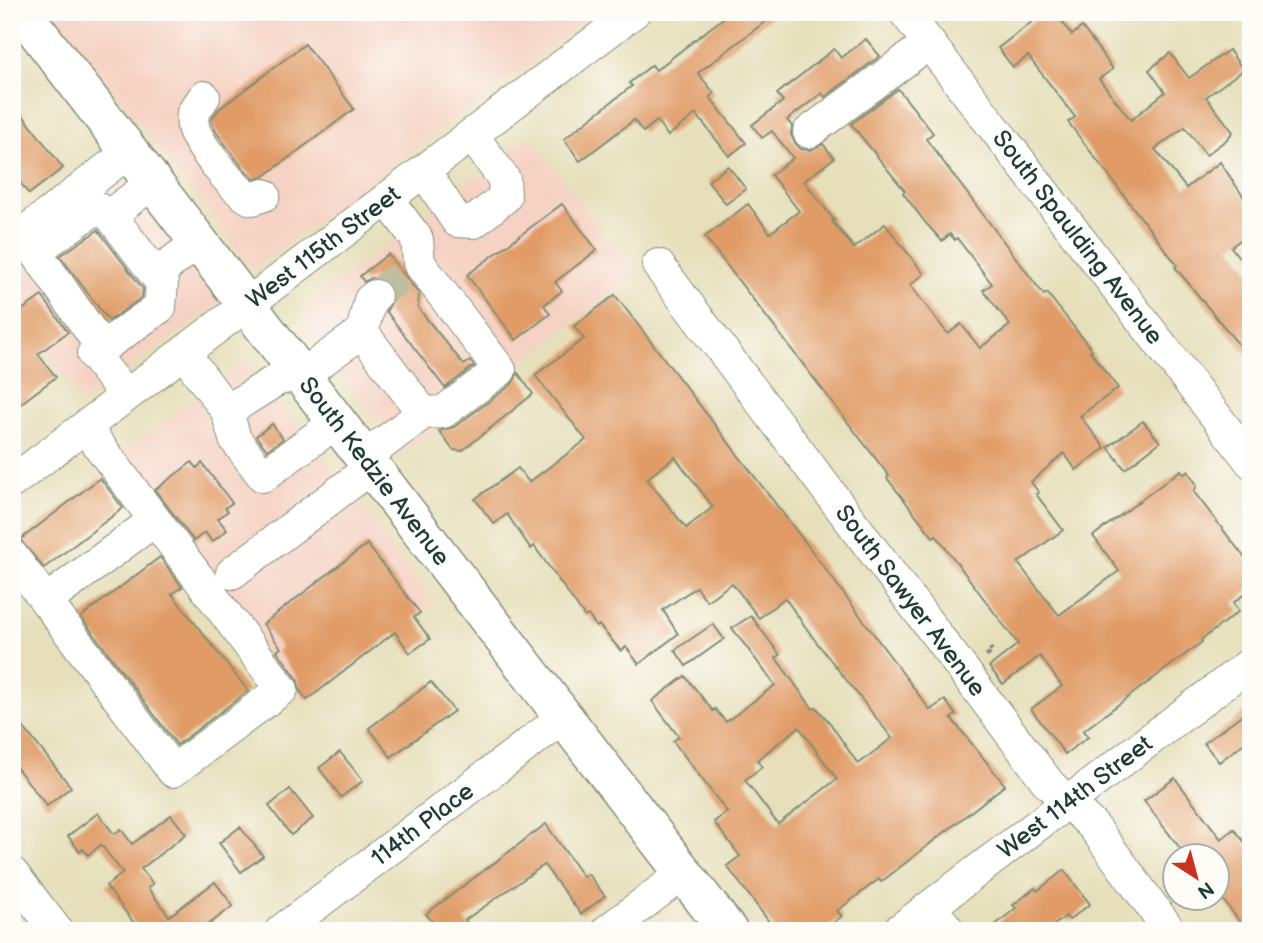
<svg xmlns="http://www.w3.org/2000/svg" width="1263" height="943" viewBox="0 0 1263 943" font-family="'Balsamiq Sans',sans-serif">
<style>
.built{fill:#f5d2c3}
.building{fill:#e09b66;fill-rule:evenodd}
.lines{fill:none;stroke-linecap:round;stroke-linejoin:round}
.minor-tunnel{stroke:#bebf9f;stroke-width:32;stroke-dasharray:32 16;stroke-linecap:butt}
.minor-casing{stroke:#828e77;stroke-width:34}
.major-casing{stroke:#828e77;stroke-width:41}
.path{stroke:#828e77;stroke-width:4.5;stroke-dasharray:5 5;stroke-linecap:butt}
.minor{stroke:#fff;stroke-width:32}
.major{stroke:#fff;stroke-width:38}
.labels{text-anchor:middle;stroke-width:7;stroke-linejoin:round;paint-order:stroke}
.street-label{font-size:24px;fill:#1f3d34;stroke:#fdfcf7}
</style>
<rect width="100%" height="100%" fill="#fdfcf7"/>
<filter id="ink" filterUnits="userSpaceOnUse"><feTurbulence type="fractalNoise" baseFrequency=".0143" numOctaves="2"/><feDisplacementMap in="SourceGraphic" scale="14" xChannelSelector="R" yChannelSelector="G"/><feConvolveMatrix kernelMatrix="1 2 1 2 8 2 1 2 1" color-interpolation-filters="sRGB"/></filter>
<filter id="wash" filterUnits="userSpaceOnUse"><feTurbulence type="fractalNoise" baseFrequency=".00686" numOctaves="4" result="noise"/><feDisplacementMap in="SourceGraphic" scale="28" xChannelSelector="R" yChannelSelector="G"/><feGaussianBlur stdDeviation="1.57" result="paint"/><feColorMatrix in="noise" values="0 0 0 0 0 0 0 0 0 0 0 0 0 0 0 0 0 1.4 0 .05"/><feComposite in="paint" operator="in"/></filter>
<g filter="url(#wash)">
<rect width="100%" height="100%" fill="#e6dfba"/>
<g class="built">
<path d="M52 12H597L253 270Z"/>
<path d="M530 136 635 275 402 454 304 324 309 303Z"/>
<path d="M121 151 229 297 83 401 12 311V235Z"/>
<path d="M247 359 434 603 305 703 115 459Z"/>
</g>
<g id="blocks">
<g class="building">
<path d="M731 12H778L698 73 714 93 710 97 746 143 729 156 696 114 668 136 657 121 643 132 634 120 580 161 564 139 632 86 629 83 652 65 656 70Z"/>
<path d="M1045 12H1055L1072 35 1082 27 1113 69 1099 79 1131 120 1165 92 1149 70 1170 53 1189 78 1229 50 1243 70 1206 97 1233 132 1226 140 1206 155 1185 127 1155 149 1186 188 1220 162 1251 208V232L1231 247 1251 273V360L1175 267 1177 265 1068 122 1075 117 1028 56 1013 67 998 48Z"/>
<path d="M866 39 880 56 825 97 822 93 787 120 792 126 791 135 795 143 801 149 810 150 823 144 834 158 804 181 834 220 832 221 854 248 885 224 924 274 910 285 948 334 961 324 980 348 1010 325 983 290 992 284 957 238 955 240 950 234 942 241 925 222 903 193 905 191 851 124 898 89 933 133 926 139 1044 295 1047 293 1092 350 1090 351 1118 388 1080 416 1105 448 1076 470 1064 453 1031 482 1039 493 1036 494 1063 530 1018 563 1059 615 1119 571 1093 536 1181 470 1184 474 1188 471 1197 485 1194 492 1251 566V589L1233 603 1239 611 1201 640 1202 642 1083 731 1088 737 1065 754 1031 709 1062 686 1040 656 1003 684 989 667 1018 644 936 535 933 537 887 478 889 476 705 237 748 204 770 233 799 211 771 175 793 158 772 131 762 138 752 125 783 101 777 94 834 49 841 58Z"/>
<path d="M305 44 354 109 263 177 254 179 243 168 216 132 211 120 218 110Z"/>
<path d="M12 101 63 168 29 194 12 172Z"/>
<path d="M728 166 746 189 726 204 708 181Z"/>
<path d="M562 204 597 250 555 282 562 291 544 305 550 314 516 340 467 275Z"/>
<path d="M98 230 143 289 142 297 109 321 60 256Z"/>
<path d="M388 254 419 294 418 308 464 365 470 361 474 366 445 388 386 311 392 302 393 293 390 285 381 279 372 278 364 282 360 276Z"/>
<path d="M615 295 818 559 930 710 945 700 956 715 951 718 1005 785 881 882 879 879 837 911 842 916 823 931H776L742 886 727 866 740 856 714 822 727 812 673 741 679 737 652 701 685 676 713 711 715 709 726 722 775 685 732 628 751 616 780 655 776 658 813 709 816 707 830 723 858 764 892 738 814 639 785 598 759 618 732 583 707 601 696 587 663 610 678 634 639 664 626 647 621 651 599 625 597 627 588 615 585 617 534 546 531 549 507 514 494 524 475 499 518 468 529 482 586 440 535 375 584 339 574 326ZM675 457 713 507 686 528 647 479ZM799 727 837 779 778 824 745 780 762 767 757 760Z"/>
<path d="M42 296 68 332 38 354 56 377 12 410V317Z"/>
<path d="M518 373 533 394 462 451 453 450 439 431 454 427 511 385Z"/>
<path d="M1143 421 1160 442 1125 469 1108 447Z"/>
<path d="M272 424 283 439 267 450 256 436Z"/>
<path d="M192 462 197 468 202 463 232 503 225 508 228 511 218 519 227 530 212 542 205 532 194 541 155 490Z"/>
<path d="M100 478 123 508 44 568 20 540Z"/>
<path d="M367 544 420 613 414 617 430 639 410 653 395 632 307 700 300 691 297 678 277 651 281 648 263 624Z"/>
<path d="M160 557 182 587 172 594 248 691 177 745 81 617Z"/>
<path d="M713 624 724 639 686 666 675 650Z"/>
<path d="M431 682 454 711 391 757 369 728Z"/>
<path d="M1251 708V738L1219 762 1204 743Z"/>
<path d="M12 713 71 787 47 806 12 762Z"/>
<path d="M340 752 363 781 341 797 319 768Z"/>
<path d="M1175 778 1221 839 1234 829 1251 850V931H1247L1217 892V856H1191L1187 849 1183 852 1144 801Z"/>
<path d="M290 789 313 818 291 835 269 806Z"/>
<path d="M98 813 114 834 121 829 132 844 171 815 186 834 141 869 153 884 148 888 169 916 215 882 233 906 200 931H140L106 886 123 873 101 845 88 855 83 849 80 852 68 836Z"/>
<path d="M546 824 583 877 588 874 605 896 581 914 544 865 465 920 473 931H440L426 914Z"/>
<path d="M240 827 263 856 241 872 219 843Z"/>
<path d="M1064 870 1090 904 1069 920 1066 916 1046 931H988L1016 908 1013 905 1035 888 1037 891Z"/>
</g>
</g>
</g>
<g filter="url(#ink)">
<use href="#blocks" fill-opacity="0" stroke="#828e77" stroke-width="2"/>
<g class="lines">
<path class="minor-tunnel" d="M375 296 404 274"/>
<g class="minor-casing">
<g id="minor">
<path id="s1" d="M905 12 1251 462"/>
<path d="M204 97 193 113C192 119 192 124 194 130 200 146 236 194 252 199L264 195"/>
<path d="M809 132 929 43"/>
<path d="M424 171 457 221 474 222 505 197 504 179 472 135"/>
<path d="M12 242 130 151"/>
<path id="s2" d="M658 265 1049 784 1093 826 1170 931"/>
<path d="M156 274 199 242"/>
<path d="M362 332 423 413"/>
<path d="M102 348 35 251 96 208 110 215"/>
<path d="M184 353 227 411 235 439 263 476 338 421"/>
<path d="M126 396 93 354 160 307 162 283 110 215 154 182"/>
<path d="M227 411 278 379 302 375 362 332 370 300 375 296"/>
<path d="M85 427C151 515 217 602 282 689L173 771 46 601 155 520"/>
<path d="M365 457 423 413 443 412 500 370 419 263 417 239 387 199"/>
<path id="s3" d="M12 482 634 12"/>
<path d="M12 556 46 601"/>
<path d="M232 573 372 467"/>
<path d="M12 873 57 931"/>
<path d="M930 907 949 931"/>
<path id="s4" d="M281 931 564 717"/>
<path d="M607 931 684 873"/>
<path id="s5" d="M898 931 1251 663"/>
</g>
</g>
<g class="major-casing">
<g id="major">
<path id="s6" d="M22 12 728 931"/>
</g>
</g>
<path class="path" d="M986 656 993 652 990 648"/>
<use href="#minor" class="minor"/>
<use href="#major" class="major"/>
</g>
</g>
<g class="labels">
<g class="street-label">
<text dy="8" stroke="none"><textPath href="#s1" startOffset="284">South Spaulding Avenue</textPath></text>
<text dy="8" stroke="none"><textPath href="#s3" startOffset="390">West 115th Street</textPath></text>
<text dy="8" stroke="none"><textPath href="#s6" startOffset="579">South Kedzie Avenue</textPath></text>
<text dy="8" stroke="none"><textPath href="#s2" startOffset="420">South Sawyer Avenue</textPath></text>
<text dy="8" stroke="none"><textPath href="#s5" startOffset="222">West 114th Street</textPath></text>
<text dy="8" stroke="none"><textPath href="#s4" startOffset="177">114th Place</textPath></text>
</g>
</g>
<rect width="1263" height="943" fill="none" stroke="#fdfcf7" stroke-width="42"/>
<g transform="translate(1196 877) rotate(144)"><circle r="33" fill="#fdfcf7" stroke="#a4b0a9" stroke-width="2"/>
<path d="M0-5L12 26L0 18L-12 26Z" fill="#c8321e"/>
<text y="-10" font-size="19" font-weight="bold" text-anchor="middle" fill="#1f3d34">N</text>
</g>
</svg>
